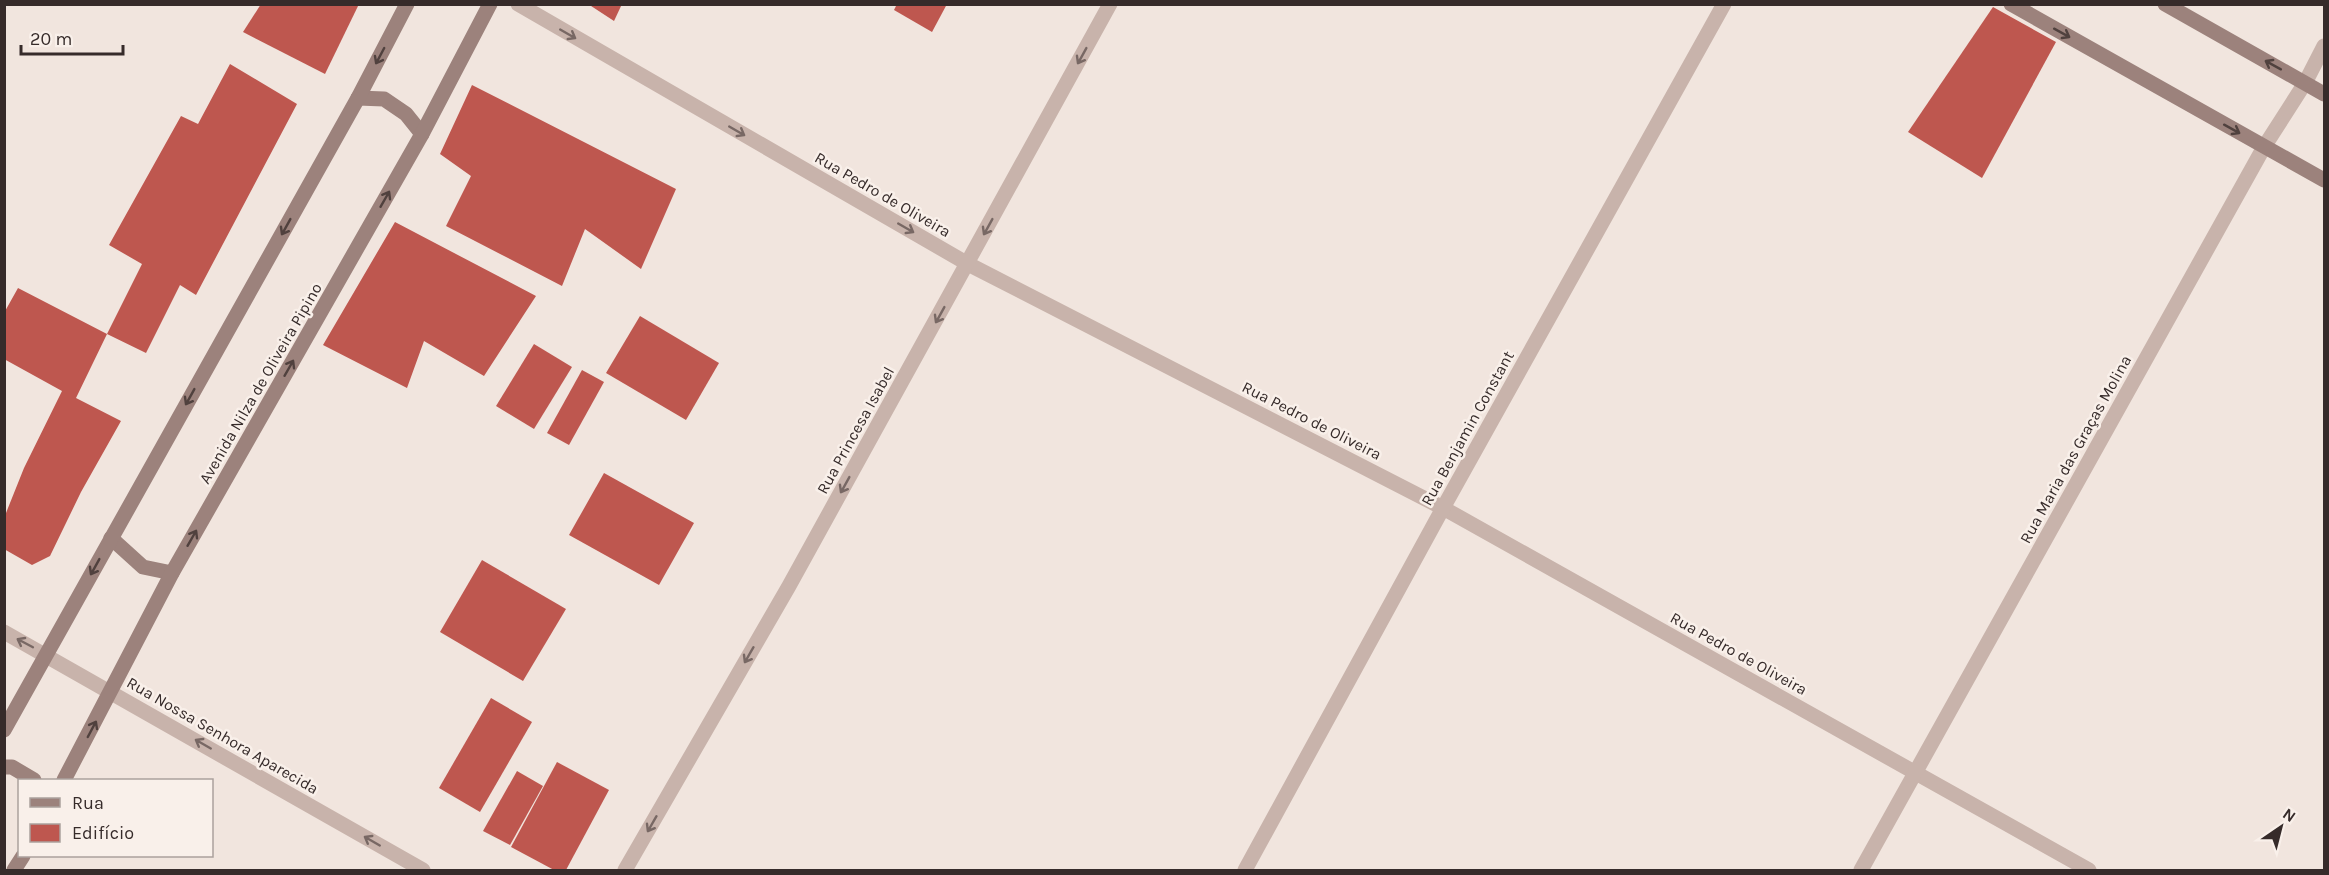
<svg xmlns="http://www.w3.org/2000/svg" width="2329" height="875" viewBox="0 0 2329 875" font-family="Karla,sans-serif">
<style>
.building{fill:#be574f}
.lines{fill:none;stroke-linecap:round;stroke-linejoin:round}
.minor{stroke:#c8b3ab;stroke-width:15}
.secondary{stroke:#9c827c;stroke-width:15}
.oneway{stroke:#50413e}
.oneway2{stroke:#786864}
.labels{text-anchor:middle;stroke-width:5;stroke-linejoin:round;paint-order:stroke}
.street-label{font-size:16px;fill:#362b2a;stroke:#f9f0ea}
</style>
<rect width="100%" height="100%" fill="#f1e5de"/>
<g class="building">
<path d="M261 4H359L325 74 243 32Z"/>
<path d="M588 4H622L614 21Z"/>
<path d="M897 4H947L932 32 894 10Z"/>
<path d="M1993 7 2056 42 1982 178 1908 132Z"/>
<path d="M230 64 297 104 196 295 180 285 146 353 107 334 142 264 109 245 181 116 198 124Z"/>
<path d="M472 85 676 189 641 269 585 229 562 286 446 226 471 176 440 154Z"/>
<path d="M395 222 536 296 484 376 424 341 407 388 323 345Z"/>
<path d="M18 288 107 334 76 398 121 421 81 492 50 556 32 565 4 549V518L24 468 62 391 4 359V313Z"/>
<path d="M640 316 719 363 686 420 606 373Z"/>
<path d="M534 344 572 367 534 429 496 406Z"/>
<path d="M582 370 604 382 569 445 547 433Z"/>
<path d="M604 473 694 523 659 585 569 535Z"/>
<path d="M482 560 566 609 523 681 440 632Z"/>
<path d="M491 698 532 722 480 812 439 788Z"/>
<path d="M557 762 609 790 566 870H554L511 847Z"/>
<path d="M517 771 543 786 510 845 483 831Z"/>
</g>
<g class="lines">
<g class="minor">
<path d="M518 4 968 264 1443 508 2089 870"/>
<path d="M4 632 423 870"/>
<path d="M625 870 789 586 1110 4"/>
<path d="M1245 870 1443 508 1724 4"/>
<path d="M1861 870 2264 147 2305 83 2324 46"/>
</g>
<g class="secondary">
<path d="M2011 4 2324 180"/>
<path d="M2165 4 2324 94"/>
<path d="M358 98 384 99 406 114 422 134"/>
<path d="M111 538 143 567 172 573"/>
<path d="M4 730 358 98 407 4"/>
<path d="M4 767H12L34 780"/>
<path d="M64 780 172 573 422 134 490 4"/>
<path d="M14 870 23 856"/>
</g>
</g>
<defs><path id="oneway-shaft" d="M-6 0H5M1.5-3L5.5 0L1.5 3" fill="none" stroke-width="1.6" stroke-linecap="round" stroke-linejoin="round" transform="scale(1.5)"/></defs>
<g class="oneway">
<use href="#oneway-shaft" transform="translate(2062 33) rotate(29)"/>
<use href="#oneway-shaft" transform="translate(380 56) rotate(118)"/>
<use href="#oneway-shaft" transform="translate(2273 65) rotate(-151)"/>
<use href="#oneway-shaft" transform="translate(2232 129) rotate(29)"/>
<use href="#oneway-shaft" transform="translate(385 199) rotate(-60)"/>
<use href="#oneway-shaft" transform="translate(286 227) rotate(119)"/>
<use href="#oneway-shaft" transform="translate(289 368) rotate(-60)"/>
<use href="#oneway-shaft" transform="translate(190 397) rotate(119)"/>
<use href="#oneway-shaft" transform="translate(192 538) rotate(-60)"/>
<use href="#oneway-shaft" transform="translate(95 567) rotate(119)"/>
<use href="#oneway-shaft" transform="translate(92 729) rotate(-62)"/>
</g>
<g class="oneway2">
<use href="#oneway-shaft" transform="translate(568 34) rotate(30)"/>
<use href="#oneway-shaft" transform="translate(1082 56) rotate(119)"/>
<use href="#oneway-shaft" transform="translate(737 131) rotate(30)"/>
<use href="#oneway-shaft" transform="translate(988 227) rotate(119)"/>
<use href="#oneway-shaft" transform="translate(906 228) rotate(30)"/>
<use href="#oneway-shaft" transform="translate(940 315) rotate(119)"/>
<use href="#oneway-shaft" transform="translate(845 485) rotate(119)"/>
<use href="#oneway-shaft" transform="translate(25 643) rotate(-152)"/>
<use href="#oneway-shaft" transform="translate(749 655) rotate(120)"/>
<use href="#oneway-shaft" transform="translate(203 744) rotate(-150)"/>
<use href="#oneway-shaft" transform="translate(652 824) rotate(120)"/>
<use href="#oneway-shaft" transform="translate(372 841) rotate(-150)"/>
</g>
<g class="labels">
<g class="street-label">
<text transform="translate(883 194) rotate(30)" y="6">Rua Pedro de Oliveira</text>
<text transform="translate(260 383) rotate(-60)" y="6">Avenida Nilza de Oliveira Pipino</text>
<text transform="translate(1312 420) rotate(27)" y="6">Rua Pedro de Oliveira</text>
<text transform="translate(1467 428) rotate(-61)" y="6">Rua Benjamin Constant</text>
<text transform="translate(855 430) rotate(-61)" y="6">Rua Princesa Isabel</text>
<text transform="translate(2075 449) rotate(-61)" y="6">Rua Maria das Graças Molina</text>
<text transform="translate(1739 653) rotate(29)" y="6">Rua Pedro de Oliveira</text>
<text transform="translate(223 735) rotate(30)" y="6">Rua Nossa Senhora Aparecida</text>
</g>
</g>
<rect width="2329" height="875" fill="none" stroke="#362b2a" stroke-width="12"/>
<rect x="18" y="779" width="195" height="78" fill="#f9f0ea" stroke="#aba19d" stroke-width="1.5"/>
<rect x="30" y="798" width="30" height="9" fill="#9c827c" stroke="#aba19d" stroke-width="1.5"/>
<text x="72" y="809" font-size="18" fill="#362b2a">Rua</text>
<rect x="30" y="824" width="30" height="18" fill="#be574f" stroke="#aba19d" stroke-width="1.5"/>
<text x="72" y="839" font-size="18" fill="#362b2a">Edifício</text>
<g transform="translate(2281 827) rotate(35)" stroke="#f9f0ea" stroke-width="4.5" paint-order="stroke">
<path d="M0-4.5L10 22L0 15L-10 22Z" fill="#362b2a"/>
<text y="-9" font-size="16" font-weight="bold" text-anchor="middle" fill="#362b2a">N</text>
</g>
<path d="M21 45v9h102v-9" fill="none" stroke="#362b2a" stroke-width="3"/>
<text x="30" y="45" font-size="18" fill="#362b2a" stroke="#f9f0ea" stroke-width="4.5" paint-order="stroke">20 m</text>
</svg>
